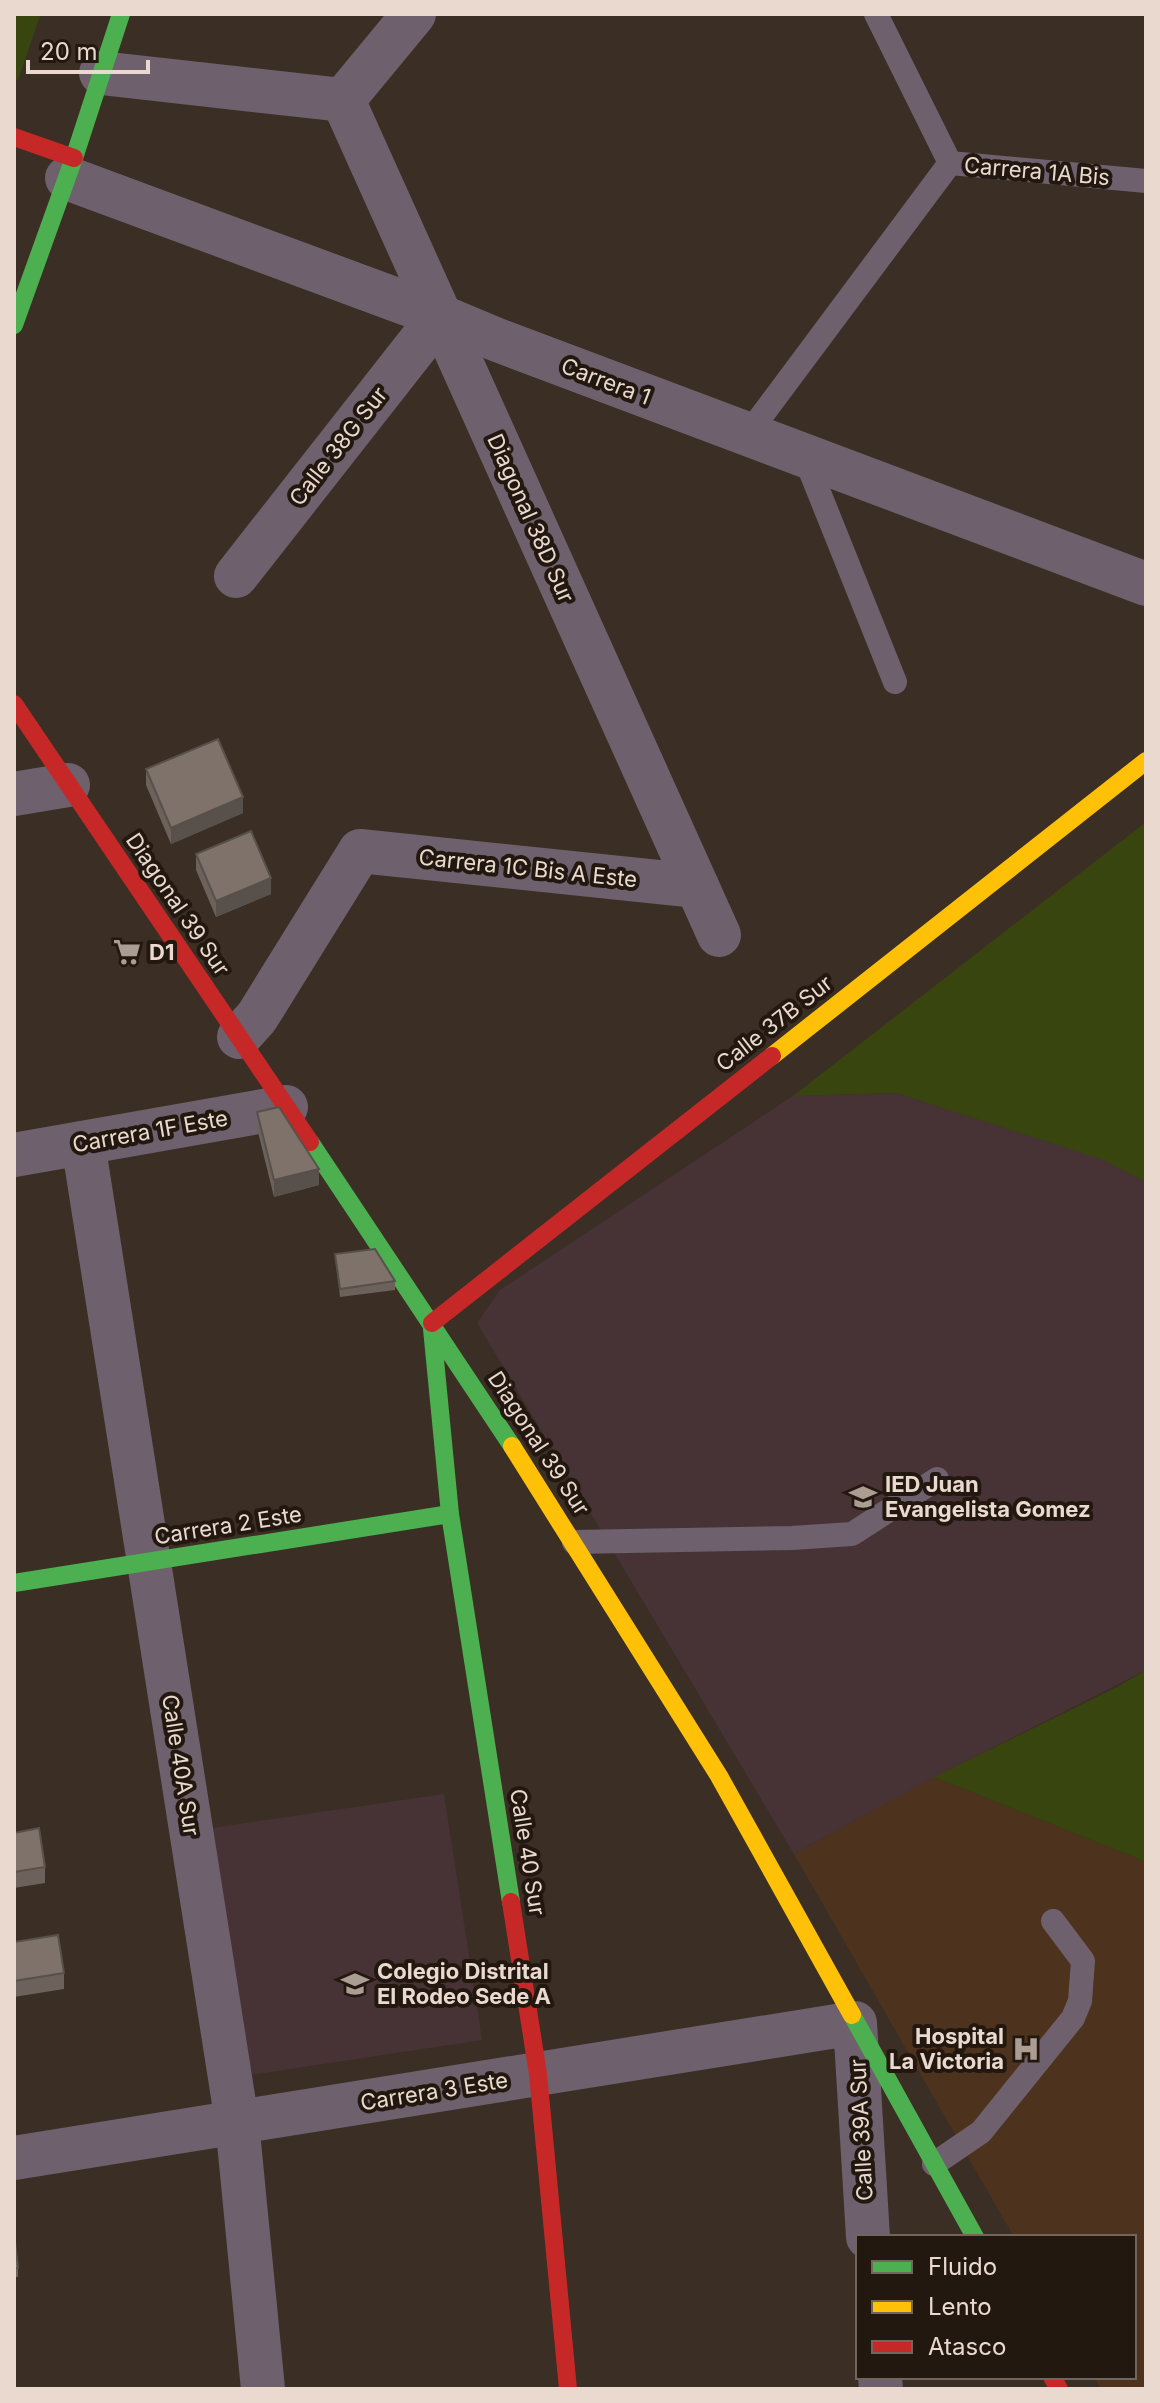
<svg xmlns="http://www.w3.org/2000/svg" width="1160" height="2403" viewBox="0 0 1160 2403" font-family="Inter,sans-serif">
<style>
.commercial{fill:#473335}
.built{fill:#4d321e}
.green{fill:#39450f}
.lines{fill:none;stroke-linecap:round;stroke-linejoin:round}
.lane{stroke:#6e606c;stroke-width:24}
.street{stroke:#6e606c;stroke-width:44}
.fast{stroke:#4caf50;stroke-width:18}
.slow{stroke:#ffc107;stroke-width:18}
.jam{stroke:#c62828;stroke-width:18}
.wall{fill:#6c625b}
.shaded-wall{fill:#58504a}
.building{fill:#7e726a;stroke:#58504a;stroke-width:2}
.labels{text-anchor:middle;stroke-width:8;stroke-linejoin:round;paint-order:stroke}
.street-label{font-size:22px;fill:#e9d9ce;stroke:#231810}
.poi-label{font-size:22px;font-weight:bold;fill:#e9d9ce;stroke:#231810;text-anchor:start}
</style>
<rect width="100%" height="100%" fill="#3b2e25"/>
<g class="commercial">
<path d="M896 1093 1102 1159 1146 1182V1670L935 1777 794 1854 477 1323 500 1290 793 1096Z"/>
<path d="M444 1794 482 2040 250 2075 212 1828Z"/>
</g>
<path class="built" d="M934 1777 1146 1862V2389H1101L1094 2377H1134V2237H1014L794 1854Z"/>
<g class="green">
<path d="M14 14 40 16 18 80 14 79Z"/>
<path d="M1146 822V1182L1101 1159 896 1093 793 1096Z"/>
<path d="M1146 1670V1862L934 1777 1117 1687Z"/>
</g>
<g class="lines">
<g class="lane">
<path d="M876 14 950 163 1146 181"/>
<path d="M748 434 950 163"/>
<path d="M804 455 895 682"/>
<path d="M574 1542 792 1538 852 1534 937 1479"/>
<path d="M934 2164 981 2132 1073 2018 1080 2001 1083 1961 1053 1921"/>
</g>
<g class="street">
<path d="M101 73 343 100"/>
<path d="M343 100 719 935"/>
<path d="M343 100 414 14"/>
<path d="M67 178 440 316 495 339 1146 584"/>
<path d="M236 576 440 316"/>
<path d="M14 794 68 785"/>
<path d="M239 1037 257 1017 360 851 697 886"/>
<path d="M83 1143 237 2122 263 2389"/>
<path d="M14 1155 286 1107"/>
<path d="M14 2158 855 2023 868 2237"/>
<path d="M880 2377 881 2389"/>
</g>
<g class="fast">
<path d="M14 325 74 158 121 14"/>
<path d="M310 1142 512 1446"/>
<path d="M432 1329 450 1514 511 1902"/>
<path d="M14 1583 450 1514"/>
<path d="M852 2015 975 2237"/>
</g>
<g class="slow">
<path d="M772 1056 1146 761"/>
<path d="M512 1446 719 1776 852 2015"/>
</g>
<g class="jam">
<path d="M14 137 74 158"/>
<path d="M14 704 310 1142"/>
<path d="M432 1323 772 1056"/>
<path d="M511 1902 538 2074 568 2389"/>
<path d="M1052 2377 1059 2389"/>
</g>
</g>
<g class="wall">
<path d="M146 769 243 813 171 844 146 785Z"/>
<path d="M196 854 271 894 216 917 196 870Z"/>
<path d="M257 1112 319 1185 274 1197 257 1128Z"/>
<path d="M335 1254 395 1281V1290L340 1297Z"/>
<path d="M14 1833 45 1867V1883L14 1888Z"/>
<path d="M14 1942 64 1973V1989L14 1997Z"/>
<path d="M14 2233 18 2268V2277H14Z"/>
</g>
<g class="shaded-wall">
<path d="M243 797V813L171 844V828Z"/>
<path d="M271 878V894L216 917V901Z"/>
<path d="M319 1169V1185L274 1197V1180Z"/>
</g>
<g class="building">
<path d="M218 739 243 797 171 828 146 769Z"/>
<path d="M251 831 271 878 216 901 196 854Z"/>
<path d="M279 1107 319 1169 274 1180 257 1112Z"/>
<path d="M375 1249 395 1281 340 1289 335 1254Z"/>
<path d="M39 1828 45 1867 14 1872V1833Z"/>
<path d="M58 1935 64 1973 14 1981V1942Z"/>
<path d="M14 2233 18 2268 14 2269Z"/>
</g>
<defs>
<g id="supermarket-bare" transform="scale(2.16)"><path d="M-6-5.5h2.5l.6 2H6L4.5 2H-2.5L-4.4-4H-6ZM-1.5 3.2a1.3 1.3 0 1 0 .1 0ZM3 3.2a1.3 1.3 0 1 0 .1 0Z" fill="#ac9d93" stroke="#231810" stroke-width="2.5" paint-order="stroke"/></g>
<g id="school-bare" transform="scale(2.16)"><path d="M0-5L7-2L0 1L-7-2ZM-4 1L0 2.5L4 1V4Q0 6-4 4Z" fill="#ac9d93" stroke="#231810" stroke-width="2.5" paint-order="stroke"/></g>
<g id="university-bare" transform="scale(2.16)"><path d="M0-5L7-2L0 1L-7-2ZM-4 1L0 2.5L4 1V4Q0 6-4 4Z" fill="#ac9d93" stroke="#231810" stroke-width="2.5" paint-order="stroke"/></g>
<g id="hospital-bare" transform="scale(2.16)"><path d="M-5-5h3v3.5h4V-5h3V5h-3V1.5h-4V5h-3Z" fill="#ac9d93" stroke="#231810" stroke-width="2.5" paint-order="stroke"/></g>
</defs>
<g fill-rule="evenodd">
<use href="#supermarket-bare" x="127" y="952"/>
<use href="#school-bare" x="863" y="1497"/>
<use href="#university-bare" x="355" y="1984"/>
<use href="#hospital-bare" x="1026" y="2049"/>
</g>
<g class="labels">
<g class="street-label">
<text transform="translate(1037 171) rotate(5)" y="8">Carrera 1A Bis</text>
<text transform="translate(606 381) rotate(21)" y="8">Carrera 1</text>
<text transform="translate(338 446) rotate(-52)" y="8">Calle 38G Sur</text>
<text transform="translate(531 518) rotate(66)" y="8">Diagonal 38D Sur</text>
<text transform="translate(528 868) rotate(6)" y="8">Carrera 1C Bis A Este</text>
<text transform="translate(178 904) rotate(56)" y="8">Diagonal 39 Sur</text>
<text transform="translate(774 1023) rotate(-38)" y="8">Calle 37B Sur</text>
<text transform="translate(150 1131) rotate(-10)" y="8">Carrera 1F Este</text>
<text transform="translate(539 1443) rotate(57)" y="8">Diagonal 39 Sur</text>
<text transform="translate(228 1525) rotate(-9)" y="8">Carrera 2 Este</text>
<text transform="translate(181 1765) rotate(81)" y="8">Calle 40A Sur</text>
<text transform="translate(528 1852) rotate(81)" y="8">Calle 40 Sur</text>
<text transform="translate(434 2091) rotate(-9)" y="8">Carrera 3 Este</text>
<text transform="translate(861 2130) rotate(-93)" y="8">Calle 39A Sur</text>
</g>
<g class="poi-label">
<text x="149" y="960">D1</text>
<text x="885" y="1492">IED Juan<tspan x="885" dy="25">Evangelista Gomez</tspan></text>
<text x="377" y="1979">Colegio Distrital<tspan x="377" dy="25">El Rodeo Sede A</tspan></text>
<text x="1004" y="2044" text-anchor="end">Hospital<tspan x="1004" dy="25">La Victoria</tspan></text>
</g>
</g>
<rect width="1160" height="2403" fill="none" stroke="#e9d9ce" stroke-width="32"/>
<rect x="856" y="2235" width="280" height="144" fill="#231810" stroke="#72655c" stroke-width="2"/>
<rect x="872" y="2261" width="40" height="12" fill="#4caf50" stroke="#72655c" stroke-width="2"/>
<text x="928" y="2275" font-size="24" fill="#e9d9ce">Fluido</text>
<rect x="872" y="2301" width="40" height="12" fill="#ffc107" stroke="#72655c" stroke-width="2"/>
<text x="928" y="2315" font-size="24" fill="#e9d9ce">Lento</text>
<rect x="872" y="2341" width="40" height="12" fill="#c62828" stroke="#72655c" stroke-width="2"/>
<text x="928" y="2355" font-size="24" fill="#e9d9ce">Atasco</text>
<path d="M28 60v12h120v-12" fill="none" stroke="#e9d9ce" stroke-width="4"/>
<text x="40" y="60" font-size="24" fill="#e9d9ce" stroke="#231810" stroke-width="6" paint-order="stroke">20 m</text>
</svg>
